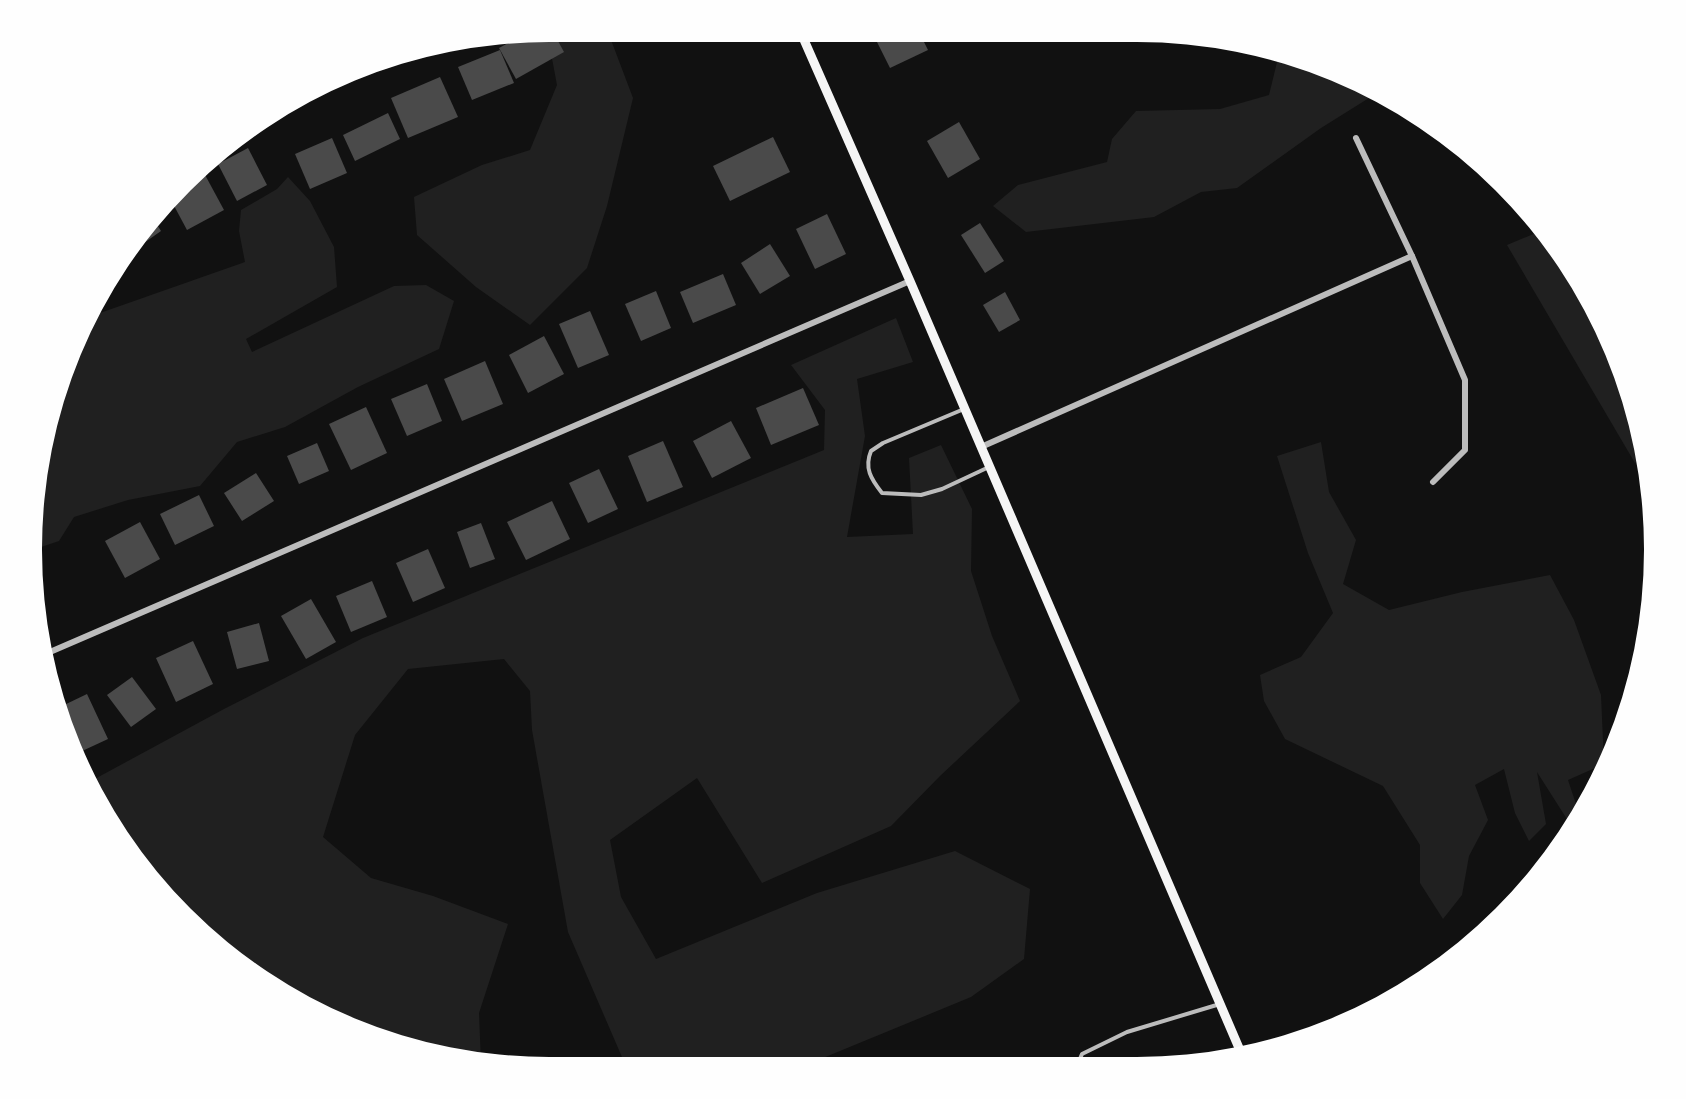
<svg xmlns="http://www.w3.org/2000/svg" width="1686" height="1099" viewBox="0 0 1686 1099" font-family="'Space Grotesk',sans-serif">
<style>
.green{fill:#202020}
.building{fill:#4a4a4a}
.lines{fill:none;stroke-linecap:round;stroke-linejoin:round}
.service{stroke:#bcbcbc;stroke-width:4}
.minor{stroke:#bcbcbc;stroke-width:6}
.secondary{stroke:#f5f5f5;stroke-width:9}
</style>
<rect width="100%" height="100%" fill="#111"/>
<g class="green">
<path d="M547 32H608L633 98 607 206 587 268 530 325 476 287 417 235 414 197 482 165 530 150 557 85Z"/>
<path d="M1278 58 1365 85 1377 93 1321 128 1237 188 1201 192 1154 217 1026 232 993 206 1018 185 1107 162 1112 139 1136 111 1220 109 1269 95Z"/>
<path d="M288 177 310 201 334 247 337 287 246 339 252 352 394 286 426 285 454 301 439 349 358 387 285 427 237 442 200 486 128 500 74 517 59 541 35 549 33 515 70 357 78 358 73 348 94 311 100 313 245 262 239 231 241 210 277 189Z"/>
<path d="M1543 230 1601 321 1637 416 1643 454 1635 463 1507 245Z"/>
<path d="M896 318 913 362 857 379 865 436 847 537 913 534 909 458 941 445 972 509 971 571 992 636 1020 701 940 776 891 826 762 883 697 778 610 840 621 897 656 959 817 893 955 851 1030 889 1024 959 971 997 806 1065 625 1064 568 932 532 730 530 691 504 659 408 669 355 735 323 837 371 878 433 896 508 924 479 1013 481 1063 321 1014 208 939 101 809 91 781 224 709 363 638 824 450 825 410 791 365Z"/>
<path d="M1321 442 1329 492 1356 540 1343 584 1389 610 1462 592 1550 575 1574 620 1601 695 1604 764 1568 780 1580 816 1572 827 1537 772 1546 824 1529 841 1515 813 1504 769 1475 785 1488 820 1469 856 1462 895 1443 919 1420 883V845L1383 786 1285 739 1264 701 1260 675 1301 657 1333 613 1308 553 1277 456Z"/>
</g>
<g class="building">
<path d="M553 32 564 52 516 79 499 48 521 36Z"/>
<path d="M893 34H920L928 50 890 68 877 42Z"/>
<path d="M500 50 514 83 472 100 458 67Z"/>
<path d="M440 77 458 117 408 138 391 98Z"/>
<path d="M388 113 400 139 355 161 343 135Z"/>
<path d="M959 122 980 159 948 178 927 141Z"/>
<path d="M773 137 790 172 730 201 713 166Z"/>
<path d="M332 138 347 173 310 189 295 154Z"/>
<path d="M248 148 267 185 237 201 218 164Z"/>
<path d="M204 173 224 210 187 230 172 202Z"/>
<path d="M827 214 846 254 815 269 796 229Z"/>
<path d="M154 220 161 231 127 255 139 234Z"/>
<path d="M980 223 1004 261 985 273 961 235Z"/>
<path d="M770 244 790 276 760 294 741 263Z"/>
<path d="M723 274 736 305 693 323 680 292Z"/>
<path d="M656 291 671 328 641 341 625 304Z"/>
<path d="M1005 292 1020 320 999 332 983 305Z"/>
<path d="M590 311 609 355 578 368 559 324Z"/>
<path d="M544 336 564 374 528 393 509 355Z"/>
<path d="M485 361 503 404 462 421 444 379Z"/>
<path d="M427 384 442 421 407 436 391 399Z"/>
<path d="M803 388 819 425 771 445 756 408Z"/>
<path d="M366 407 387 453 351 470 329 424Z"/>
<path d="M731 421 751 458 712 478 693 441Z"/>
<path d="M663 441 683 487 647 502 628 456Z"/>
<path d="M317 443 329 471 299 484 287 456Z"/>
<path d="M599 469 618 509 588 523 569 483Z"/>
<path d="M256 473 274 501 242 521 224 493Z"/>
<path d="M199 495 214 526 175 545 160 514Z"/>
<path d="M552 501 570 539 526 560 507 522Z"/>
<path d="M140 522 160 559 125 578 105 541Z"/>
<path d="M481 523 495 559 470 568 457 532Z"/>
<path d="M428 549 445 588 413 602 396 563Z"/>
<path d="M372 581 387 617 351 632 336 596Z"/>
<path d="M311 599 336 642 306 659 281 616Z"/>
<path d="M259 623 269 661 237 669 227 632Z"/>
<path d="M193 641 213 684 176 702 156 658Z"/>
<path d="M132 677 156 709 131 727 107 695Z"/>
<path d="M87 694 108 739 80 752 62 706Z"/>
</g>
<g class="lines">
<g class="service">
<path d="M964 409 883 443 871 451C864 468 871 479 882 493L921 495 942 489 989 467"/>
<path d="M1226 1057 1239 1051"/>
<path d="M1077 1066 1082 1054 1127 1032 1220 1004"/>
</g>
<g class="minor">
<path d="M1356 138 1412 256 1465 380V450L1433 482"/>
<path d="M981 447 1412 256"/>
<path d="M43 655 910 281"/>
</g>
<path class="secondary" d="M801 33 910 281 1242 1055"/>
</g>
<path d="M0 0H1686V1099H0ZM549 42H1137A507 507 0 0 1 1644 549V550A507 507 0 0 1 1137 1057H549A507 507 0 0 1 42 550V549A507 507 0 0 1 549 42Z" fill="#fefefe" fill-rule="evenodd"/>
</svg>
